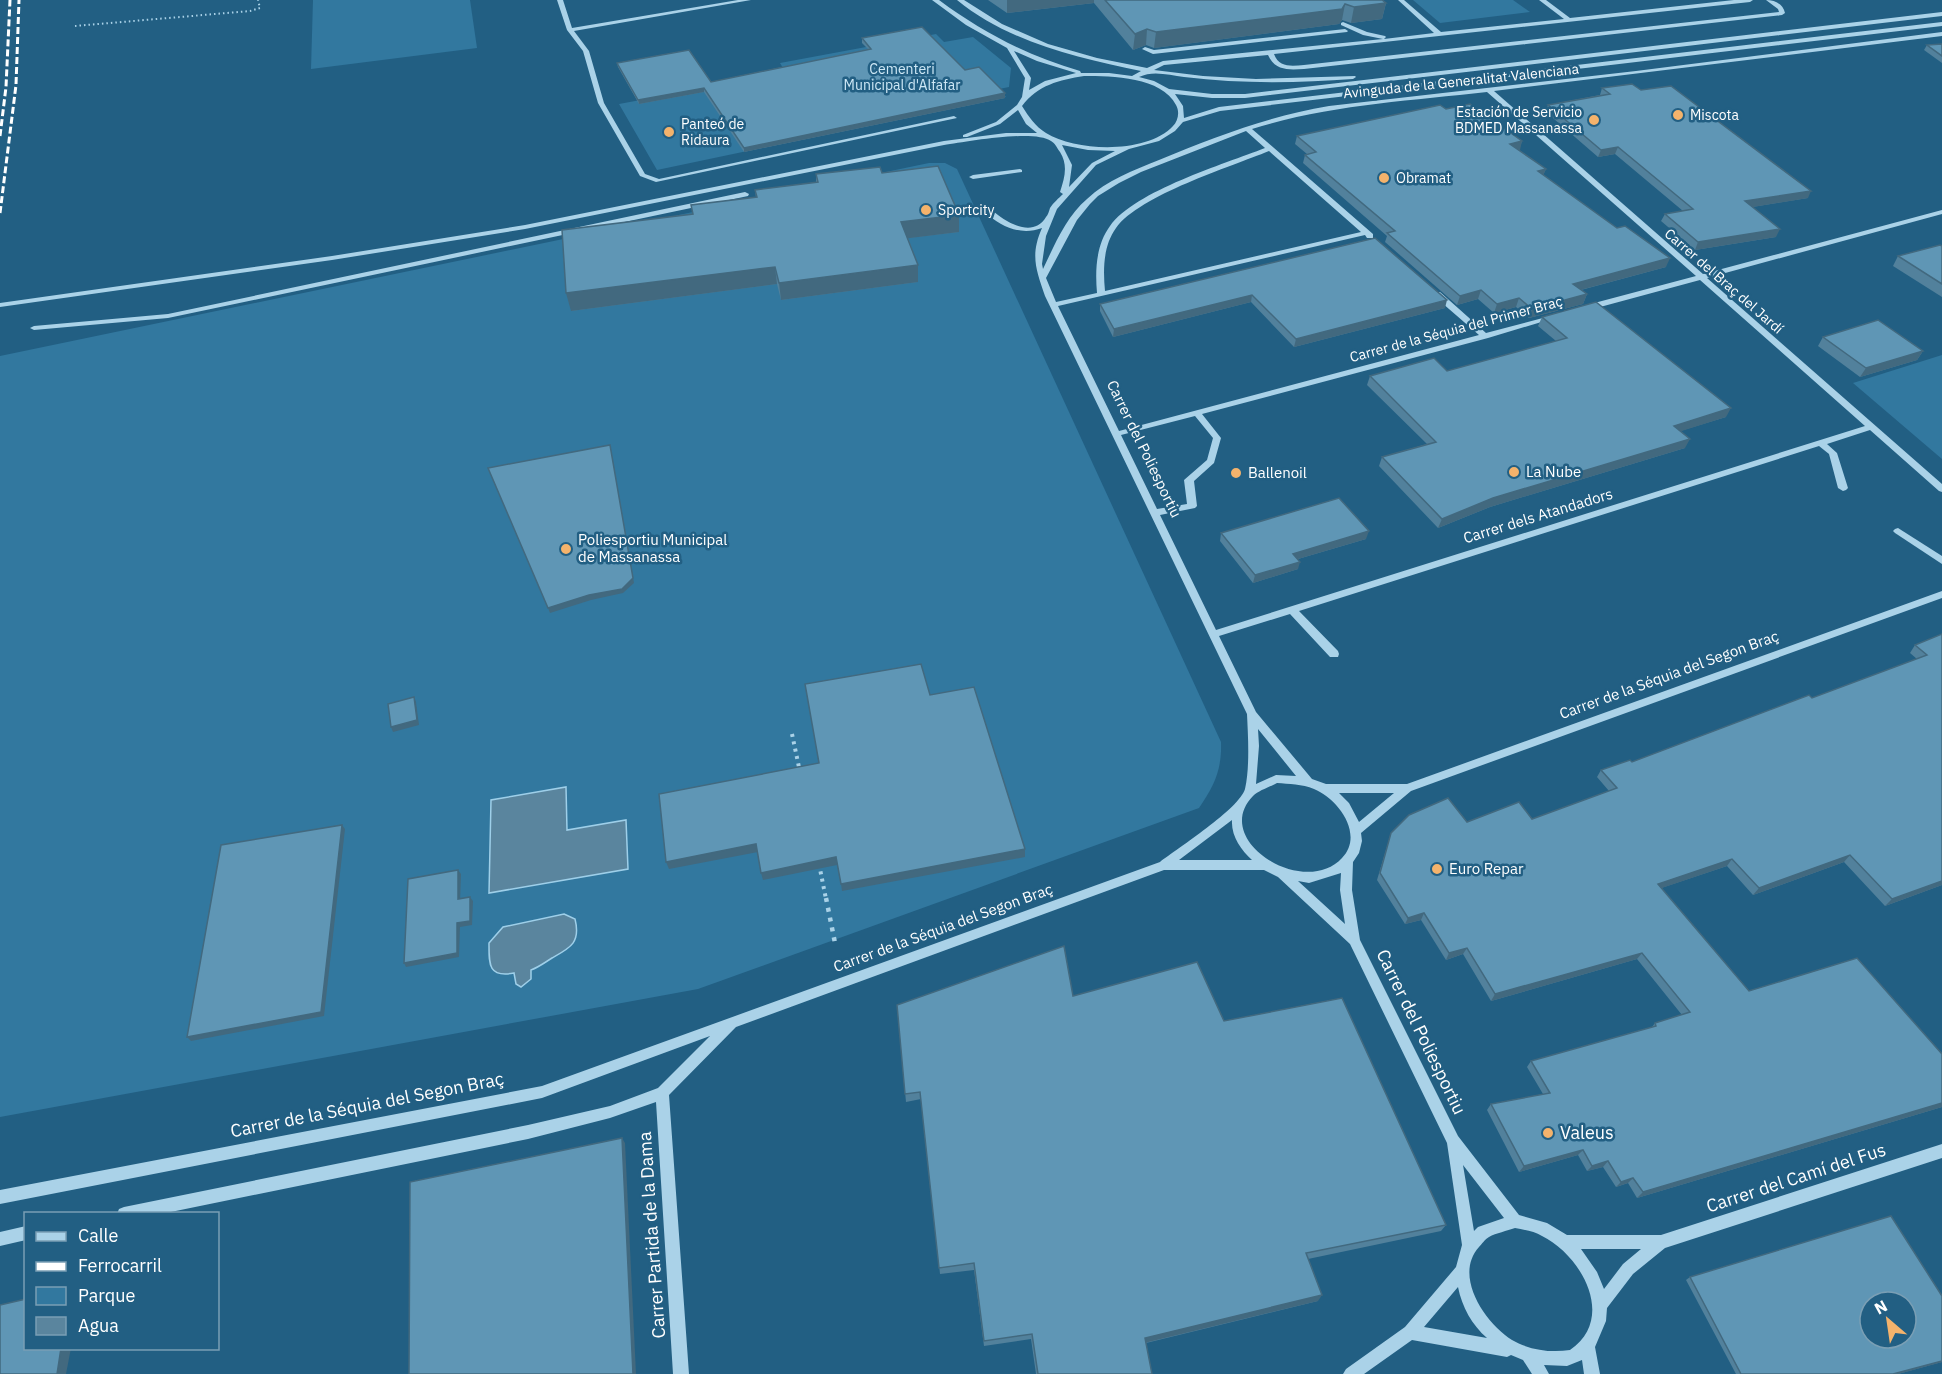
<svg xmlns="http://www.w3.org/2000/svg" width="1942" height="1374" viewBox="0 0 1942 1374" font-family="'IBM Plex Sans',sans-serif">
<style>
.green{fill:#32789f}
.water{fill:#5a859e;stroke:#9ecfe9;stroke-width:1.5}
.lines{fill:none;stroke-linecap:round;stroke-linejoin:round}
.path-far2{stroke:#aad2e8;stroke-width:2;stroke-dasharray:1.5 3;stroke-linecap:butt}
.path-far1{stroke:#aad2e8;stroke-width:4;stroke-dasharray:3 4.5;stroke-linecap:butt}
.path{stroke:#aad2e8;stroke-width:4.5;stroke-dasharray:4 6;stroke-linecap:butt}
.minor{fill:#aad2e8;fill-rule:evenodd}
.rail{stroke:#fff;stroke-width:3;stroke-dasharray:7 3;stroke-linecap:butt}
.wall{fill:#52819c}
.shaded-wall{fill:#42697f}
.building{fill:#5f96b5;stroke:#42697f;stroke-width:1.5;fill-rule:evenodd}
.poi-dot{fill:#f4b36c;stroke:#225f83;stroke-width:2}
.labels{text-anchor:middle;stroke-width:5;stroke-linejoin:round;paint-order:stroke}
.far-park-label{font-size:14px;fill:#cee8f6;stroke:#225f83}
.far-street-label{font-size:14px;fill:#fff;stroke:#225f83}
.far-poi-label{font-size:14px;fill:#fff;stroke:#225f83;text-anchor:start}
.street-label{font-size:15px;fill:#fff;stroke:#225f83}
.poi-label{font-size:15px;fill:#fff;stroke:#225f83;text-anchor:start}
.near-street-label{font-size:18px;fill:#fff;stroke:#225f83}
.near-poi-label{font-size:18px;fill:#fff;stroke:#225f83;text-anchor:start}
</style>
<rect width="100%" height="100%" fill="#225f83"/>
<g class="green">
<path d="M313 0H470L477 48 311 69Z"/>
<path d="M1413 0H1513L1530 12 1440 23Z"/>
<path d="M936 34 944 42 973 37 1011 68 1009 87 999 89 1006 97 657 170 619 104 786 73 780 63Z"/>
<path d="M929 163H945L957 169 1221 742C1222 770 1214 786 1199 808L698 989 0 1117V356Z"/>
<path d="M1942 355V459L1853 383Z"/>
</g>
<g class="water">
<path d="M566 787 567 830 626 820 628 869 489 893 491 800Z"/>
<path d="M564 914 575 919C581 943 570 948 552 958 544 963 539 967 531 970V979L521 987 516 984 514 973C488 978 489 964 489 943L503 927Z"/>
</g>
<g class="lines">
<path class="path-far2" d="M75 26 250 11 260 8 258 0"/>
<g class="path-far1">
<path d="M792 734 800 772"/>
<path d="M819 864 826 899"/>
</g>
<path class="path" d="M826 898 835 943"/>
<g class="minor">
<path d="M557 0H563L572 28 738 0H751L574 31 589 51 604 103 645 174 659 179 954 116 957 118 656 182 640 176 598 103 583 51 567 30Z"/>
<path d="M932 0H939C982 32 1028 56 1080 71L1081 73H1109L1132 76 1141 71C1078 58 1008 42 957 0H964L1002 24 1048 44 1097 58 1147 68 1163 61 1383 39 1363 35 1341 25V23L1343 22 1367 32 1385 36 1386 37 1384 39 1434 33 1398 0H1404L1441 32 1564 19 1539 0H1546L1570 18 1734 0H1753L1750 2 1274 54C1279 68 1292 66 1304 65L1779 12 1778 9 1766 0C1775 0 1783 4 1785 13L1782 15 1304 69C1289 70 1275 71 1268 55L1164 65 1154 70 1203 76 1256 79 1355 76 1356 77 1353 79C1297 83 1241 84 1184 77 1169 75 1153 70 1139 77L1154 81 1169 89 1212 94H1245L1942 12V16L1245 98H1212L1175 94 1183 106 1184 118 1219 107 1942 22V26L1220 111 1183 122 1175 131 1159 141 1129 149 1096 165 1057 209 1046 236 1042 264 1043 269C1055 244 1066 217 1087 199 1107 180 1134 170 1159 160 1215 137 1269 116 1329 106L1636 71 1942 32V36L1494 91 1703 274 1942 210V214L1707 278 1942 484V492L1939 491 1870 430 1827 444 1837 453 1848 488 1846 490 1843 491 1838 488 1829 454 1819 446 1299 611 1338 651 1339 654 1338 657H1330L1290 614 1219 636 1256 712 1312 779 1326 784H1407L1942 591V598L1411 791 1361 833 1362 841 1359 853 1353 862 1352 890 1360 940 1458 1136 1519 1215 1547 1223 1567 1235H1661L1942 1144V1158L1665 1248 1633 1274 1607 1308 1606 1321 1595 1347 1600 1374H1584L1582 1360 1567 1366 1544 1365 1549 1374H1532L1523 1360 1511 1355 1507 1357 1412 1340 1364 1374H1343L1346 1369 1405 1327 1456 1267 1462 1245 1447 1143 1350 944 1278 877 1264 870H1164L736 1027 669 1095 689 1374H673L656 1102 610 1118 528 1139 161 1214H117L119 1209 124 1207 528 1125 610 1106 658 1088 710 1036 542 1098 0 1204V1190L542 1086 1160 862C1178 848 1239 809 1245 789 1250 767 1248 736 1247 714L1045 296C1036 270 1030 255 1042 228 1021 236 1001 227 985 212L992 210C1005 222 1033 239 1046 217 1048 215 1049 211 1050 208 1053 203 1059 198 1063 194L1060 192C1065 177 1068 165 1060 152 1057 148 1055 143 1051 141 1034 129 966 142 944 145L525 229 332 260 0 307V303L332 256 525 225 944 141 1006 133H1037L1026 124 1018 110 1000 124 967 137H963V135L996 122 1017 105 1022 97 1025 78 1007 48 966 25ZM1014 51 1037 61 1076 73 1045 81 1029 90 1031 78ZM1084 76C1112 76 1162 77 1176 105 1180 112 1178 121 1173 126 1147 154 1077 152 1046 133 1035 126 1029 117 1022 106 1038 85 1059 80 1084 76ZM1487 92 1696 276 1583 306V310H1589L1700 280 1865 426 1216 630 1160 515 1195 508 1197 506 1194 481 1214 463 1221 438 1202 414 1488 338 1558 317 1554 315 1486 333 1440 292H1434V296L1479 335 1119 431 1058 306 1365 235 1367 238H1373V234L1252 129C1328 105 1408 101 1487 92ZM1246 131 1265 148C1224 164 1135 191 1110 226 1096 245 1095 270 1097 293L1056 302 1046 278 1077 220 1090 204 1098 196 1119 183 1141 172ZM1062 145 1088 150 1115 151 1092 163 1069 187 1072 165ZM1269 151 1361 232 1105 291C1103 270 1103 246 1116 228 1140 195 1230 167 1269 151ZM1195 416 1213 438 1207 460 1184 480 1187 504 1157 509 1121 435ZM1258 729 1296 776 1276 775 1256 784 1259 746ZM1277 783C1289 784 1302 784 1314 789 1337 798 1365 834 1342 858 1304 899 1210 840 1253 796 1259 790 1270 787 1277 783ZM1339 793H1394L1359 822 1349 803ZM1232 820C1231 836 1241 850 1252 860H1179ZM1341 873 1340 890 1345 924 1298 881 1309 883ZM1463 1165 1504 1218 1478 1227 1474 1231ZM1515 1228C1524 1230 1534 1231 1542 1236 1581 1255 1617 1318 1570 1350 1551 1353 1529 1350 1512 1340 1485 1323 1453 1276 1479 1247 1482 1244 1485 1239 1489 1237 1496 1233 1507 1231 1515 1228ZM1581 1249H1641L1623 1264 1604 1289 1597 1272ZM1458 1287C1462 1307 1472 1325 1487 1338L1424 1327Z"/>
<path d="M1345 29 1348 31 1347 32 1153 54 1142 49 1145 47 1154 50Z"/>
<path d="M1020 169 1022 170V172L973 179 969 177 973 175Z"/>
<path d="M745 192 749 194 748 196 168 318 34 330 30 328 34 326 168 314Z"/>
<path d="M1898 528 1942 556V564L1895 533 1893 531 1895 529Z"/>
<path d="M26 1226V1240L0 1246V1232Z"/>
</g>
<g class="rail">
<path d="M0 136 6 87 10 0"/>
<path d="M0 213 16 85 19 0"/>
</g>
</g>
<g class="wall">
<path d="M988 0H1382L1386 3 1382 19 1351 23 1342 20 1339 24 1154 48 1146 45 1133 50 1094 3 1007 13Z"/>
<path d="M862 38 965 70 1005 93V98L744 152 704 92 639 104 618 67 617 63 711 82 868 49 862 43Z"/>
<path d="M1942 44V63L1924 50 1927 45Z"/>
<path d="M1602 88 1641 90 1808 198 1752 207 1776 237 1695 250 1661 221 1665 214 1683 211 1615 154 1598 157 1546 112 1548 105 1600 95Z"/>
<path d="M1446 109 1522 141 1519 150 1546 169 1543 175 1666 267 1581 290 1587 294 1583 304 1529 318 1516 307 1494 313 1478 299 1457 305 1385 242 1387 236 1303 163 1305 155 1307 154 1295 144 1297 136Z"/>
<path d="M882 173 959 215V232L908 238 918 265V282L781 300 777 284 571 311 693 214 756 198 755 190 816 183V174Z"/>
<path d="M1375 238 1445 308 1294 347 1251 302 1113 337 1100 311V304Z"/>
<path d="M1942 246V297L1893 266 1898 256Z"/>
<path d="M1542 317 1726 417 1680 431 1685 448 1490 507 1438 528 1379 466 1382 457 1427 444 1367 385 1370 376 1447 371 1556 341 1538 326Z"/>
<path d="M1823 337 1923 351 1917 360 1860 377 1818 346Z"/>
<path d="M1221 533 1366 539 1298 559V569L1253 583 1220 541Z"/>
<path d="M1942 634V885L1885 906 1844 862 1753 895 1727 866 1661 888 1749 991 1942 1054V1107L1637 1198 1628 1183 1616 1187 1603 1167 1587 1171 1578 1155 1519 1172 1487 1110 1491 1104 1543 1094 1527 1067 1531 1061 1652 1027 1655 1023 1682 1015 1637 959 1491 1001 1463 954 1446 960 1421 920 1405 924 1377 880 1391 833 1467 822 1532 819 1609 791 1597 777 1601 770 1632 762 1812 698 1917 659 1910 653 1915 645Z"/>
<path d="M1073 996 1224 1021 1446 1225 1441 1231 1308 1259 1318 1301 1146 1343 1152 1374H1036L1031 1339 984 1346 974 1270 940 1274 921 1099 906 1102 897 1005Z"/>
<path d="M1690 1277 1942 1296V1362L1898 1374H1736L1686 1280Z"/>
</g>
<g class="shaded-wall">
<path d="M1007 0H1094V3L1007 13Z"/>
<path d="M1386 3 1382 19 1351 23 1354 7Z"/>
<path d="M1345 4 1342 20 1339 24 1154 48 1156 32Z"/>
<path d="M1147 29 1146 45 1133 50 1135 34Z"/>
<path d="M704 88V92L639 104 638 100Z"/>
<path d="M1005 93V98L744 152V148Z"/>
<path d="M1522 141 1520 150 1507 153 1510 144Z"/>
<path d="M1618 147 1615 154 1598 157 1601 150Z"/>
<path d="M1546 169 1542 178 1538 171Z"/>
<path d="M1811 191 1808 198 1741 209 1745 201Z"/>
<path d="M959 215V232L902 239 901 222Z"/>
<path d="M1780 229 1776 237 1695 250 1698 242Z"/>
<path d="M1670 258 1666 267 1569 293 1573 284Z"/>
<path d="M918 265V282L781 300 779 283Z"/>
<path d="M775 267 777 284 571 311 566 293Z"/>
<path d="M1481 290 1478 299 1457 305 1460 296Z"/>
<path d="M1587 294 1583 304 1529 318 1532 309Z"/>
<path d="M1252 295 1251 302 1113 337 1114 329Z"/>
<path d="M1519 298 1516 307 1494 313 1497 304Z"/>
<path d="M1447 300 1445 308 1294 347 1296 339Z"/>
<path d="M1923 351 1917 360 1860 377 1866 368Z"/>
<path d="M1731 408 1726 417 1669 435 1674 426Z"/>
<path d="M1690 439 1685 448 1490 507 1438 528 1442 519 1493 498Z"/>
<path d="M611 450 634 583 623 593 591 600 550 613 548 608Z"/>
<path d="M1369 531 1366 539 1291 561 1293 554Z"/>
<path d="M1300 562 1298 569 1253 583 1255 575Z"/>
<path d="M414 697 416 702 419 725 393 732 391 727Z"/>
<path d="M342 825 345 829 324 1016 191 1041 187 1037Z"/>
<path d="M756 844 758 852 669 869 666 862Z"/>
<path d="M1025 849V857L842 891 841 884Z"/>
<path d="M1850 855 1844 862 1753 895 1759 888Z"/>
<path d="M836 857 837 865 763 880 761 873Z"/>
<path d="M1732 859 1727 866 1653 891 1658 884Z"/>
<path d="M458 870 461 874 460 903 458 899Z"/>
<path d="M1942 881V885L1885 906 1892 899Z"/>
<path d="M470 897 473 901 472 925 460 927 459 957 406 967 404 963 457 923Z"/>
<path d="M1424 913 1421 920 1405 924 1408 918Z"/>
<path d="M1467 948 1463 954 1446 960 1449 953Z"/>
<path d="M1642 953 1637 959 1491 1001 1495 994Z"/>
<path d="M1942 1103V1107L1637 1198 1643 1192Z"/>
<path d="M622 1138 625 1143 636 1374H633Z"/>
<path d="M1583 1150 1578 1155 1519 1172 1524 1166Z"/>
<path d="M1608 1161 1603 1167 1587 1171 1592 1166Z"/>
<path d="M1633 1178 1628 1183 1616 1187 1621 1182Z"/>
<path d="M1322 1295 1318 1301 1144 1343 1145 1338Z"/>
<path d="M61 1348H71L66 1374H57Z"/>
<path d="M1942 1361V1362L1898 1374H1893Z"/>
</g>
<g class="building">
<path d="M1105 0H1382L1386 3 1354 7 1345 4 1342 9 1156 32 1147 29 1135 34Z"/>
<path d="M922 27 965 70 979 67 1005 93 744 148 704 88 638 100 617 63 689 50 711 82 871 49 862 38Z"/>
<path d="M1942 44V56L1927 45Z"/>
<path d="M1632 84 1641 90 1671 86 1811 191 1745 201 1780 229 1698 242 1665 214 1693 209 1618 147 1601 150 1548 105 1610 94 1602 88Z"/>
<path d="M1470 104 1522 141 1510 144 1546 169 1538 171 1617 228 1625 226 1670 258 1573 284 1587 294 1532 309 1519 298 1497 304 1481 290 1460 296 1387 233 1395 231 1305 155 1316 152 1297 136 1440 105 1446 109Z"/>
<path d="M938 166 959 215 901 222 918 265 779 283 775 267 566 293 562 230 693 214 691 205 757 197 755 190 818 182 816 174 880 167 882 173Z"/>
<path d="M1375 238 1447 300 1296 339 1252 295 1114 329 1100 304Z"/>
<path d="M1940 245 1942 246V284L1898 256Z"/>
<path d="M1596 302 1731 408 1674 426 1690 439 1493 498 1442 519 1382 457 1436 442 1370 376 1434 358 1447 371 1567 338 1542 317Z"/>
<path d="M1878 320 1923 351 1866 368 1823 337Z"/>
<path d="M610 445 633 578 622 589 589 595 548 608 488 468Z"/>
<path d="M1339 498 1369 531 1293 554 1300 562 1255 575 1221 533Z"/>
<path d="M1942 634V881L1892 899 1850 855 1759 888 1732 859 1658 884 1749 991 1857 958 1942 1054V1103L1643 1192 1633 1178 1621 1182 1608 1161 1592 1166 1583 1150 1524 1166 1491 1104 1550 1093 1531 1061 1656 1026 1655 1023 1690 1012 1642 953 1495 994 1467 948 1449 953 1424 913 1408 918 1380 873 1391 833 1409 815 1448 798 1467 822 1519 802 1532 819 1617 788 1601 770 1630 760 1632 762 1809 695 1812 698 1927 655 1915 645Z"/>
<path d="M921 664 930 695 974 687 1025 849 841 884 836 857 761 873 756 844 666 862 659 794 819 763 805 684Z"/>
<path d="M414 697 417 720 391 727 388 704Z"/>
<path d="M342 825 321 1012 187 1037 221 845Z"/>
<path d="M458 870V899L470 897V921L457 923V953L404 963 408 879Z"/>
<path d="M1064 946 1073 996 1197 962 1224 1021 1342 998 1446 1225 1306 1253 1322 1295 1145 1338 1152 1374H1038L1032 1334 984 1341 974 1263 939 1268 920 1092 905 1094 897 1005Z"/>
<path d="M622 1138 633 1374H409L410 1182Z"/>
<path d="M1891 1216 1942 1296V1361L1893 1374H1741L1690 1277ZM1870 1302H1906V1338H1870Z"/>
<path d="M26 1299V1348H61L57 1374H0V1305Z"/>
</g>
<g class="poi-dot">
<circle cx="1678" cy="115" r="6"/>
<circle cx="1594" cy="120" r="6"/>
<circle cx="669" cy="132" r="6"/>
<circle cx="1384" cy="178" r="6"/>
<circle cx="926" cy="210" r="6"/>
<circle cx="1514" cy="472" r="6"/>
<circle cx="1236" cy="473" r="6"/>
<circle cx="566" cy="549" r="6"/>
<circle cx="1437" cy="869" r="6"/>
<circle cx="1548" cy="1133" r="6"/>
</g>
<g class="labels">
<g class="far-park-label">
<text x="902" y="74">Cementeri<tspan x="902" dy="16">Municipal d'Alfafar</tspan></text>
</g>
<g class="far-street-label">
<text transform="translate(1461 81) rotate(-6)" y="5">Avinguda de la Generalitat Valenciana</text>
<text transform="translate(1724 281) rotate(41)" y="5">Carrer del Braç del Jardí</text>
<text transform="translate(1456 329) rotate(-15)" y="5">Carrer de la Séquia del Primer Braç</text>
</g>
<g class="far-poi-label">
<text x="1582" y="117" text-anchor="end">Estación de Servicio<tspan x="1582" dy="16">BDMED Massanassa</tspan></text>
<text x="1690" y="120">Miscota</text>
<text x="681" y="129">Panteó de<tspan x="681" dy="16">Ridaura</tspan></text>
<text x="1396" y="183">Obramat</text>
<text x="938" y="215">Sportcity</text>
</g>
<g class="street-label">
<text transform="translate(1144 449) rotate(64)" y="5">Carrer del Poliesportiu</text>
<text transform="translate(1538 516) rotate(-17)" y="5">Carrer dels Atandadors</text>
<text transform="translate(1669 675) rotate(-20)" y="5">Carrer de la Séquia del Segon Braç</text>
<text transform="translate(943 928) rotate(-20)" y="5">Carrer de la Séquia del Segon Braç</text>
</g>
<g class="poi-label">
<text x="1526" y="477">La Nube</text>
<text x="1248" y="478">Ballenoil</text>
<text x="578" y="545">Poliesportiu Municipal<tspan x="578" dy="17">de Massanassa</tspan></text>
<text x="1449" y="874">Euro Repar</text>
</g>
<g class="near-street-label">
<text transform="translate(1421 1032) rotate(64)" y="6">Carrer del Poliesportiu</text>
<text transform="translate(367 1105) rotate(-11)" y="6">Carrer de la Séquia del Segon Braç</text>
<text transform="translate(1796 1178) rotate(-18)" y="6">Carrer del Camí del Fus</text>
<text transform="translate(652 1235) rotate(-94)" y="6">Carrer Partida de la Dama</text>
</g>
<g class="near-poi-label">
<text x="1560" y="1139">Valeus</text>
</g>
</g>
<rect x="24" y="1212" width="195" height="138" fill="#225f83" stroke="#7a9fb5" stroke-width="1.5"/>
<rect x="36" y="1232" width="30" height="9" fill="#aad2e8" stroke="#7a9fb5" stroke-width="1.5"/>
<text x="78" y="1242" font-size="18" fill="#ffffff">Calle</text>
<rect x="36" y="1262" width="30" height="9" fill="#ffffff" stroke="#7a9fb5" stroke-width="1.5"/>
<text x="78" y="1272" font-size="18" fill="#ffffff">Ferrocarril</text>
<rect x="36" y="1287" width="30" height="18" fill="#32789f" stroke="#7a9fb5" stroke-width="1.5"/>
<text x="78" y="1302" font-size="18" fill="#ffffff">Parque</text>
<rect x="36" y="1317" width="30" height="18" fill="#5a859e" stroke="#7a9fb5" stroke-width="1.5"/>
<text x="78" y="1332" font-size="18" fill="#ffffff">Agua</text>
<g transform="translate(1888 1320) rotate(331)"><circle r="28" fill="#225f83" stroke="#7a9fb5" stroke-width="1.5"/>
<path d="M0-4.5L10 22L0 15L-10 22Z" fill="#f4b36c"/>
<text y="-9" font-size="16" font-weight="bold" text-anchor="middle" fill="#ffffff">N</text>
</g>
</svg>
